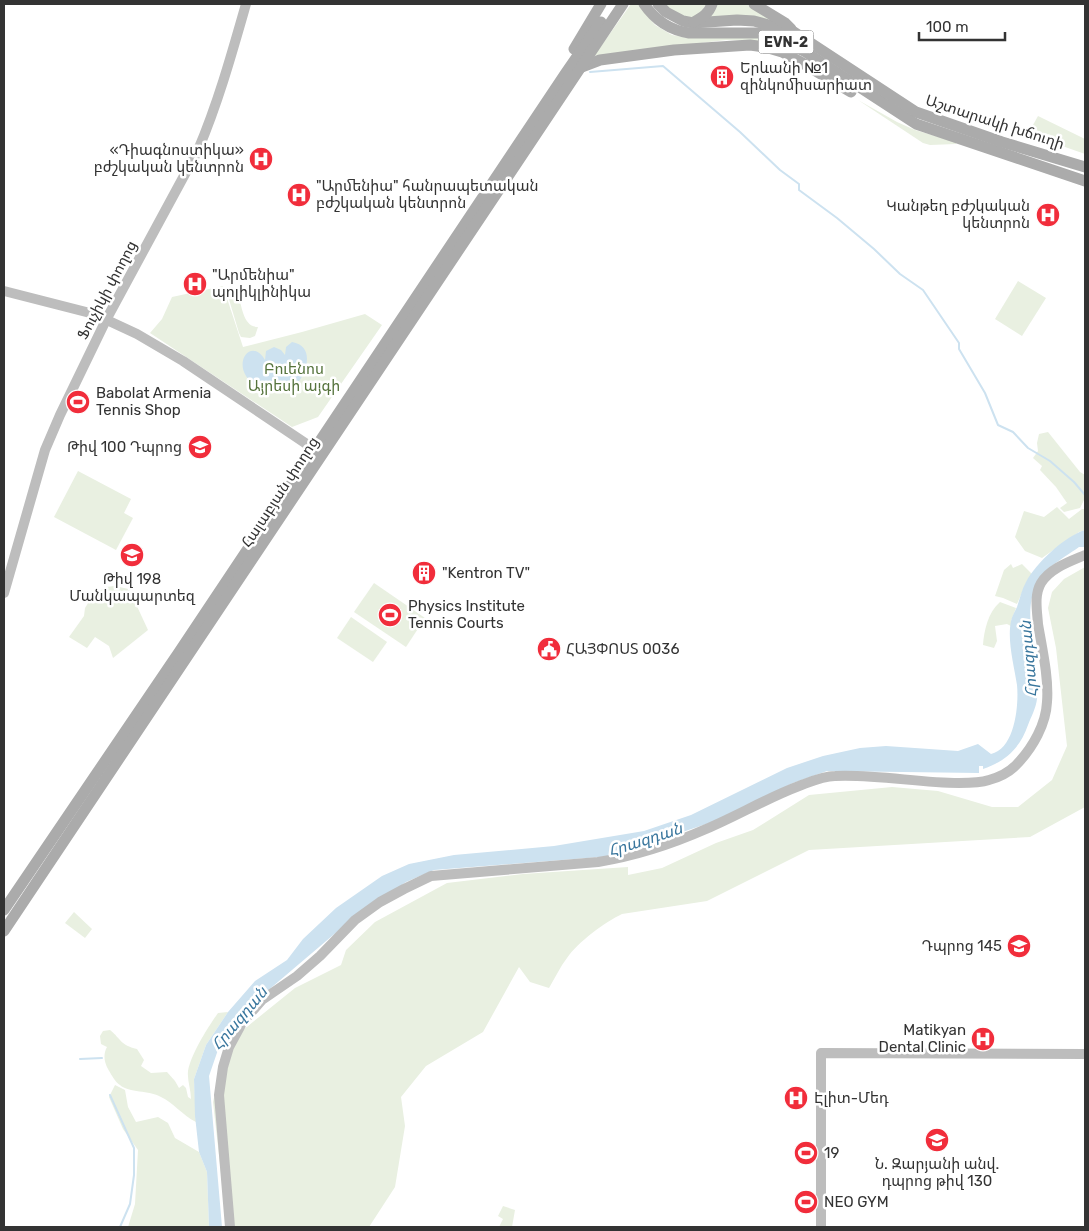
<svg xmlns="http://www.w3.org/2000/svg" width="1089" height="1231" viewBox="0 0 1089 1231" font-family="Rubik,'Noto Sans Armenian',sans-serif">
<style>
.green{fill:#e9f0e1}
.water{fill:#cde2f0}
.lines{fill:none;stroke-linecap:round;stroke-linejoin:round}
.stream{stroke:#cde2f0;stroke-width:2}
.secondary{stroke:#bdbdbd;stroke-width:10}
.primary{stroke:#ababab;stroke-width:11}
.labels{text-anchor:middle;stroke-width:5;stroke-linejoin:round;paint-order:stroke}
.shield{fill:#fff;stroke:#707070;stroke-width:1}
.shield-label{font-size:14px;font-weight:bold;fill:#333}
.poi-label{font-size:15px;fill:#333;stroke:#fff;text-anchor:start}
.street-label{font-size:15px;fill:#333;stroke:#fff}
.park-label{font-size:15px;fill:#55733c;stroke:#fff}
.water-label{font-size:16px;font-style:italic;fill:#39769d;stroke:#fff}
</style>
<rect width="100%" height="100%" fill="#fff"/>
<g class="green">
<path d="M631 4H638L655 25 672 35 689 38 759 37 792 49 752 41 726 40 594 56Z"/>
<path d="M662 4H707C704 7 700 14 696 16 685 22 671 9 662 4Z"/>
<path d="M716 4H746L774 21 709 17Z"/>
<path d="M858 100 897 122 915 130 956 142V144L930 145 923 143Z"/>
<path d="M1038 116 1085 139V154L1028 134Z"/>
<path d="M1018 281 1046 298 1022 336 995 319Z"/>
<path d="M223 286 243 347 302 332 365 314 382 325 318 417 292 427 150 333 162 319 172 297Z"/>
<path d="M238 294C242 306 243 327 258 327L255 336 250 338 241 337 239 333 228 296Z"/>
<path d="M1048 432 1080 472 1085 475V498L1080 508 1064 512 1060 508 1067 503 1056 487 1040 470 1042 466 1033 458 1038 451 1037 443 1039 434Z"/>
<path d="M78 471 131 499 124 513 133 518 116 550 54 517Z"/>
<path d="M1057 507 1069 519 1082 509H1085V530L1079 532 1042 558 1025 551 1015 537 1024 511 1044 517Z"/>
<path d="M1011 564 1013 568 1022 564 1032 574 1027 581 1017 604 1003 598 995 596 1004 570Z"/>
<path d="M1085 567V807L1030 837 809 850 707 901 622 914C605 922 578 942 567 958 560 967 555 978 549 988L530 982 519 967 483 1032 426 1066 401 1097 405 1126 395 1187 369 1227H227L213 1102 220 1071 233 1038 295 988 341 965 346 950 375 922 447 883 523 874 628 867V875L662 868 716 843 753 830 809 795 892 787 938 791 992 807H1018L1052 780 1067 746 1056 648 1048 608 1052 592 1064 579Z"/>
<path d="M374 583 425 618 406 647 354 612Z"/>
<path d="M114 586 129 589 148 630 113 658 109 646 95 637 87 648 69 637 84 616 85 608 93 595 106 587Z"/>
<path d="M1000 602 1016 608 1011 621V626L1007 624 995 626 997 641 994 648 983 645C984 631 988 612 1000 602Z"/>
<path d="M351 617 387 642 373 662 337 638Z"/>
<path d="M74 912 92 929 85 938 65 923Z"/>
<path d="M228 1012 206 1045 194 1079 196 1122C182 1115 174 1103 161 1097 149 1090 129 1093 120 1085 115 1082 111 1074 108 1069 104 1062 103 1054 107 1047L101 1044 100 1036 103 1031 110 1030C122 1040 120 1045 137 1049L144 1060 141 1066 151 1073 167 1072 175 1081 179 1088 183 1085 186 1088 188 1097 191 1099C191 1090 187 1080 188 1071 191 1054 208 1027 218 1013Z"/>
<path d="M115 1085 125 1090 128 1107 136 1122 158 1117 168 1123 175 1138 199 1152 207 1172 209 1227H128L135 1204 138 1150 123 1129 109 1097Z"/>
<path d="M503 1206 515 1210 512 1227H499L503 1219 498 1216Z"/>
</g>
<g class="water">
<path d="M292 342C317 346 306 377 293 388 282 384 275 386 267 395 259 389 251 384 246 376 235 358 253 339 265 360L266 351 274 347 281 350 285 355 286 347Z"/>
<path d="M1085 530V547H1079C1069 554 1048 567 1042 575 1016 609 1042 661 1037 699 1036 708 1031 717 1028 725 1020 748 1006 761 983 769V766H979V773L827 771 793 783 712 822 612 856 434 870 406 882 352 919 272 987 240 1019 220 1044 209 1076 222 1227H209L207 1172 199 1152 195 1116 194 1079 206 1045 228 1012 255 981 287 960 303 939 336 908 382 876 409 864 454 855 554 846 644 831 691 815 787 768 823 756 860 748 886 746 958 751 978 744 991 754C1015 749 1019 705 1017 685 1014 665 1007 641 1011 621 1012 616 1015 611 1017 607 1020 598 1022 589 1026 582 1036 563 1065 536 1085 530Z"/>
</g>
<g class="lines">
<g class="stream">
<path d="M590 72 663 66 740 132 780 170 799 184V190L837 218 874 249 900 274 923 290 959 343V349L985 393 998 425 1013 432 1028 448 1050 461 1074 482 1085 495"/>
<path d="M80 1059 102 1058"/>
<path d="M110 1095 134 1148V1175L130 1204 120 1227"/>
</g>
<g class="secondary">
<path d="M4 291 94 314 137 334 183 361 320 453"/>
<path d="M4 593 45 450 60 415 106 320 198 150C218 103 232 53 246 4"/>
<path d="M230 1227 219 1095 223 1067 229 1047 242 1023 262 1000 297 976 320 956 355 920 380 902 404 889 431 876 598 862C635 856 672 844 706 829 737 816 767 798 799 786 810 782 823 776 835 776 877 774 918 783 959 783 969 783 980 783 989 780 1000 777 1011 771 1018 763 1033 747 1046 724 1047 702 1049 678 1042 648 1038 624 1037 610 1034 595 1041 583 1050 568 1071 561 1085 555"/>
<path d="M821 1227V1053L1085 1054"/>
</g>
<g class="primary">
<path d="M644 4C655 20 669 30 689 33H762L785 42 804 51 916 124 1085 181"/>
<path d="M658 4 666 12 683 21 693 23 737 20 754 21 794 32 916 112 1002 142 1085 167"/>
<path d="M754 4 785 23 791 29"/>
<path d="M694 22C703 17 709 13 712 4"/>
<path d="M574 49 601 4"/>
<path d="M579 68 600 60 674 50 750 45 765 47 782 52 799 61 851 92"/>
<path d="M4 910 179 652 565 74 601 22"/>
<path d="M4 931 623 4"/>
</g>
</g>
<defs>
<g id="building-disc" transform="scale(1.25)"><circle r="9.5" fill="#f12d3b" stroke="#fff"/><path d="M-4-6H4V6H1V3H-1V6H-4ZM-2.5-4.3h1.7v1.8h-1.7ZM.8-4.3h1.7v1.8H.8ZM-2.5-1h1.7V.8h-1.7ZM.8-1h1.7V.8H.8Z" fill="#fff"/></g>
<g id="hospital-disc" transform="scale(1.25)"><circle r="9.5" fill="#f12d3b" stroke="#fff"/><path d="M-5-5h3v3.5h4V-5h3V5h-3V1.5h-4V5h-3Z" fill="#fff"/></g>
<g id="stadium-disc" transform="scale(1.25)"><circle r="9.5" fill="#f12d3b" stroke="#fff"/><path d="M0-5a6.5 5 0 1 0 0 10a6.5 5 0 1 0 0-10ZM-3.5-1.8h7v3.6h-7Z" fill="#fff"/></g>
<g id="school-disc" transform="scale(1.25)"><circle r="9.5" fill="#f12d3b" stroke="#fff"/><path d="M0-5L7-2L0 1L-7-2ZM-4 1L0 2.5L4 1V4Q0 6-4 4Z" fill="#fff"/></g>
<g id="civic-disc" transform="scale(1.25)"><circle r="9.5" fill="#f12d3b" stroke="#fff"/><path d="M-.6-6.5H3V-4.5H.6V-3L4-1V1h2V6H-6V1h2V-1L-.6-3ZM-1.2 2.5V6h2.4V2.5Z" fill="#fff"/></g>
</defs>
<g fill-rule="evenodd">
<use href="#building-disc" x="722" y="77"/>
<use href="#hospital-disc" x="261" y="159"/>
<use href="#hospital-disc" x="299" y="195"/>
<use href="#hospital-disc" x="1048" y="215"/>
<use href="#hospital-disc" x="195" y="284"/>
<use href="#stadium-disc" x="78" y="402"/>
<use href="#school-disc" x="200" y="447"/>
<use href="#school-disc" x="132" y="555"/>
<use href="#building-disc" x="424" y="573"/>
<use href="#stadium-disc" x="390" y="615"/>
<use href="#civic-disc" x="549" y="649"/>
<use href="#school-disc" x="1019" y="946"/>
<use href="#hospital-disc" x="983" y="1039"/>
<use href="#hospital-disc" x="796" y="1098"/>
<use href="#school-disc" x="937" y="1140"/>
<use href="#stadium-disc" x="806" y="1153"/>
<use href="#stadium-disc" x="806" y="1202"/>
</g>
<g class="labels">
<rect class="shield" x="758.5" y="30.5" width="55" height="23" rx="4"/>
<g class="shield-label">
<text x="786" y="47">EVN-2</text>
</g>
<g class="poi-label">
<text x="740" y="73">Երևանի №1<tspan x="740" dy="17">զինկոմիսարիատ</tspan></text>
<text x="244" y="155" text-anchor="end">«Դիագնոստիկա»<tspan x="244" dy="17">բժշկական կենտրոն</tspan></text>
<text x="316" y="191">"Արմենիա" հանրապետական<tspan x="316" dy="17">բժշկական կենտրոն</tspan></text>
<text x="1030" y="211" text-anchor="end">Կանթեղ բժշկական<tspan x="1030" dy="17">կենտրոն</tspan></text>
<text x="212" y="280">"Արմենիա"<tspan x="212" dy="17">պոլիկլինիկա</tspan></text>
<text x="96" y="398">Babolat Armenia<tspan x="96" dy="17">Tennis Shop</tspan></text>
<text x="182" y="452" text-anchor="end">Թիվ 100 Դպրոց</text>
<text x="442" y="578">"Kentron TV"</text>
<text x="132" y="584" text-anchor="middle">Թիվ 198<tspan x="132" dy="17">Մանկապարտեզ</tspan></text>
<text x="408" y="611">Physics Institute<tspan x="408" dy="17">Tennis Courts</tspan></text>
<text x="566" y="654">ՀԱՅՓՈՍՏ 0036</text>
<text x="1002" y="951" text-anchor="end">Դպրոց 145</text>
<text x="966" y="1035" text-anchor="end">Matikyan<tspan x="966" dy="17">Dental Clinic</tspan></text>
<text x="814" y="1103">Էլիտ-Մեդ</text>
<text x="824" y="1158">19</text>
<text x="937" y="1169" text-anchor="middle">Ն. Զարյանի անվ.<tspan x="937" dy="17">դպրոց թիվ 130</tspan></text>
<text x="824" y="1207">NEO GYM</text>
</g>
<g class="street-label">
<text transform="translate(995 122) rotate(18)" y="5">Աշտարակի խճուղի</text>
<text transform="translate(107 290) rotate(-62)" y="5">Ֆուչիկի փողոց</text>
<text transform="translate(280 492) rotate(-57)" y="5">Հալաբյան փողոց</text>
</g>
<g class="park-label">
<text x="294" y="374">Բուենոս<tspan x="294" dy="17">Այրեսի այգի</tspan></text>
</g>
<g class="water-label">
<text transform="translate(1028 659) rotate(-95)" y="6">Հրազդան</text>
<text transform="translate(645 839) rotate(-18)" y="6">Հրազդան</text>
<text transform="translate(239 1018) rotate(-50)" y="6">Հրազդան</text>
</g>
</g>
<rect width="1089" height="1231" fill="none" stroke="#333333" stroke-width="10"/>
<path d="M919 32v8h86v-8" fill="none" stroke="#333333" stroke-width="2.5"/>
<text x="926" y="32" font-size="15" fill="#333333" stroke="#ffffff" stroke-width="4" paint-order="stroke">100 m</text>
</svg>
